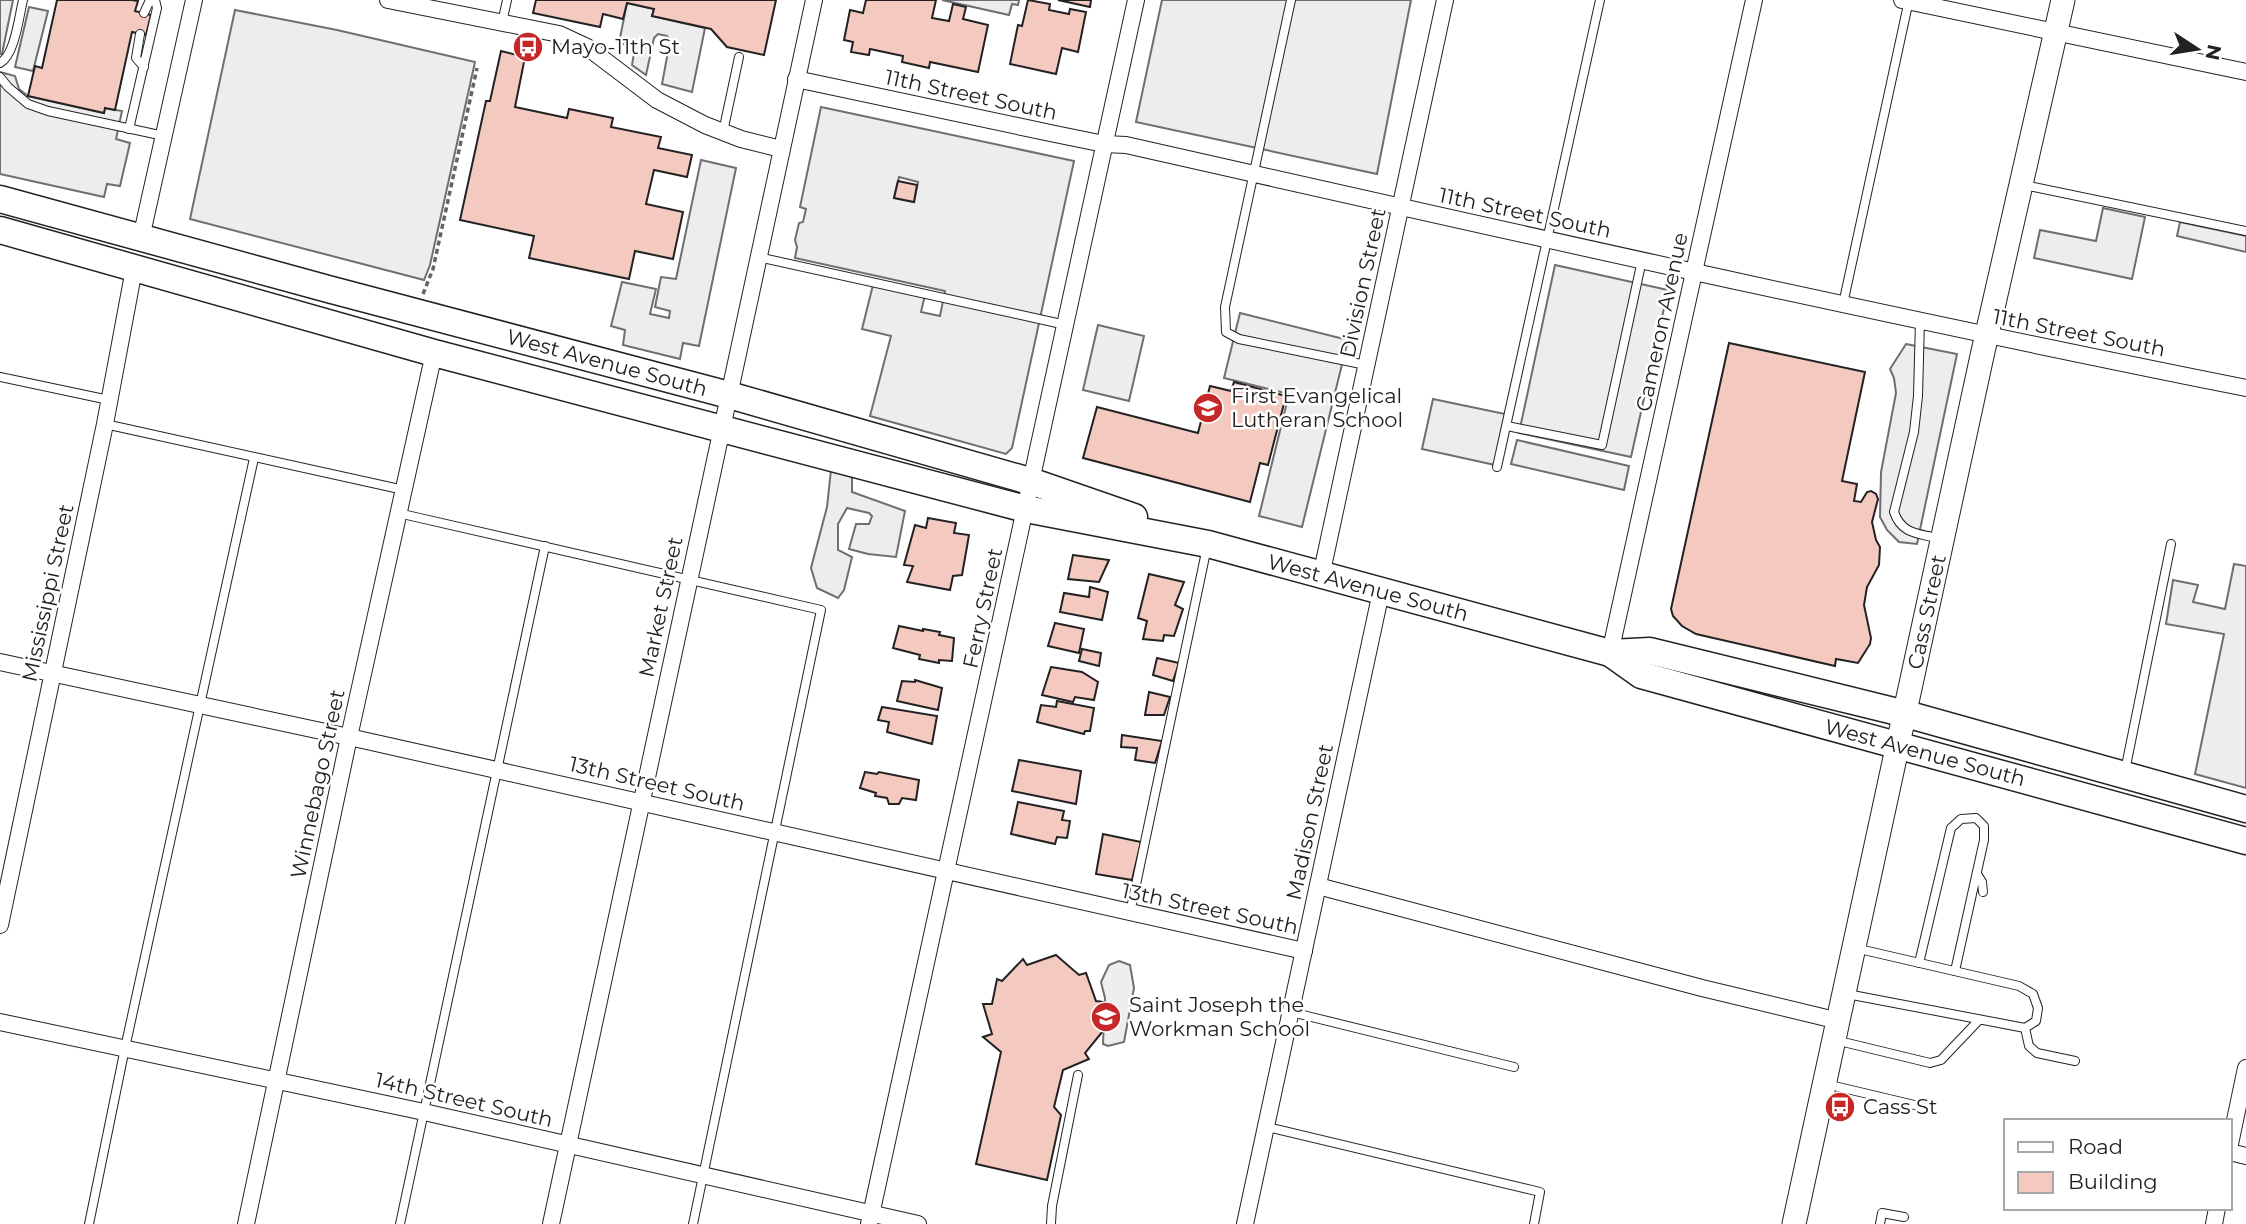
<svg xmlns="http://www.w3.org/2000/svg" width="2246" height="1224" viewBox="0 0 2246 1224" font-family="Montserrat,sans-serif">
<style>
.green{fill:#eee;stroke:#6f6f6f;stroke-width:2}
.parking{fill:#ededed;stroke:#6f6f6f;stroke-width:2;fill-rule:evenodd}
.building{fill:#f3c9c0;stroke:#222;stroke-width:2}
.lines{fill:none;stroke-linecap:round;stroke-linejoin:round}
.lane-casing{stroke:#222;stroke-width:10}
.street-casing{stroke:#222;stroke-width:18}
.secondary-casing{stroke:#222;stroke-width:25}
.primary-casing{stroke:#222;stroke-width:29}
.path{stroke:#646464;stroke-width:3.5;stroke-dasharray:5 3.5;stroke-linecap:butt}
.lane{stroke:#fff;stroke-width:8}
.street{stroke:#fff;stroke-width:16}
.secondary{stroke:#fff;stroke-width:23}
.primary{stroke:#fff;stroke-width:26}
.labels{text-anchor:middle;stroke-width:5;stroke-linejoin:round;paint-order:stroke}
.poi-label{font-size:21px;fill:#222;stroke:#fff;text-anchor:start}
.street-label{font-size:21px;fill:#222;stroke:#fff}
</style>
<rect width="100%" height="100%" fill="#fff"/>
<g class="green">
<path d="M1098 325 1144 336 1129 401 1083 390Z"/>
<path d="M1119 961 1130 965 1134 988 1124 1042 1108 1046 1103 1044 1105 998 1101 982 1109 965Z"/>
</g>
<g class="parking">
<path d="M0 0H13L2 54H0Z"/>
<path d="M942 0H1019L1018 5 1012 4 1009 15Z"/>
<path d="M1162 0H1411L1377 174 1136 122Z"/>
<path d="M627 3 654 9 652 16 705 28 692 92 662 84 670 41 667 36 658 34 654 38 646 75 632 65 635 47 619 43Z"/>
<path d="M29 7 48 11 33 71 15 67Z"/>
<path d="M235 10 337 30 475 62 430 265 424 280 190 219Z"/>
<path d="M0 72 15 76 19 89 28 96 104 113 105 108 122 111 116 139 130 143 120 186 107 184 104 197 0 174Z"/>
<path d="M821 107 1074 161 1012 448 1006 454 870 416 891 336 862 329 873 285 925 295 921 312 940 316 945 291 795 258 797 247 795 240 799 223 803 222 806 209 800 207ZM899 177 918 182 914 202 894 198Z"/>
<path d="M701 160 736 168 699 346 683 343 680 359 623 345 625 330 611 326 622 282 656 289 650 314 669 318 670 311 655 307 661 277 676 279Z"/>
<path d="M2103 208 2145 217 2132 279 2034 258 2040 230 2096 241Z"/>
<path d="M2180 222 2246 236V252L2177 236Z"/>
<path d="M1555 265 1668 290 1631 457 1519 433Z"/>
<path d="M1240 313 1348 340 1302 527 1259 516 1289 394 1224 378Z"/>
<path d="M1906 344 1957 354 1917 544 1899 542 1887 530 1880 517 1881 472 1896 393 1894 378 1890 369Z"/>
<path d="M1433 399 1505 414 1495 465 1422 449Z"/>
<path d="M1517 440 1629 466 1624 490 1511 464Z"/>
<path d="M831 470 852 476V492L905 511 896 557 868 554 849 549 856 524H869L872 516 869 513 847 508 838 524V550L852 557 844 590 838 598 817 588 811 568 827 507Z"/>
<path d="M2234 564 2246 566V788L2195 774 2224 634 2166 624 2173 580 2198 585 2193 602 2225 609Z"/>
</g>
<g class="building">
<path d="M57 0H132L138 1 135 11 151 15 146 35 132 32 115 110 105 108 104 113 28 96 35 66 42 68Z"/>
<path d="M536 0H776L764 55 727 47 711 29 652 16 654 9 627 3 623 19 603 14 600 27 533 13Z"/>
<path d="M866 0H936L932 18 949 21 953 4 966 7 963 19 988 25 978 72 930 62 929 68 902 62 903 56 870 49 869 55 851 52 853 42 844 40 850 10 863 13Z"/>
<path d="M1028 0 1050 4 1049 10 1069 14 1070 9 1086 12 1078 52 1062 48 1056 74 1010 64 1018 25 1022 26Z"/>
<path d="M1058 0H1091L1090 7Z"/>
<path d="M501 51 525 57 515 107 567 118 569 109 613 118 611 127 661 137 658 148 692 155 687 177 654 170 646 204 683 212 673 259 635 251 629 279 529 258 534 236 460 220 486 101H490Z"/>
<path d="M898 181 917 185 914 202 894 198Z"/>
<path d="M1729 343 1865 372 1842 481 1857 484 1854 501 1861 502 1867 492 1871 491 1876 494 1878 499 1872 522 1876 540 1880 547 1879 565 1867 587 1864 605 1871 638 1870 644 1858 663 1836 659 1835 666 1696 634 1682 626 1673 616 1671 609Z"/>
<path d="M1234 382 1286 396 1268 465 1260 463 1250 502 1083 458 1097 407 1198 433 1210 386 1231 391Z"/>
<path d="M928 518 956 523 954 533 969 535 962 575 953 576 950 590 907 582 913 566 904 565 915 525 926 528Z"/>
<path d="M1073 555 1109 560 1099 582 1068 579Z"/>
<path d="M1149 574 1184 582 1175 605 1183 609 1174 636 1164 635 1163 641 1143 639 1147 621 1138 618Z"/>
<path d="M1090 587 1108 592 1102 620 1060 612 1064 593 1089 597Z"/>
<path d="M1055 623 1084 629 1079 653 1048 646Z"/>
<path d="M899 626 923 631V629L940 632 939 635 954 638 952 661 939 660V663L919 659 920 655 893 648Z"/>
<path d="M1082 649 1101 653 1099 666 1079 661Z"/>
<path d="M1157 658 1179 663 1173 681 1153 675Z"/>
<path d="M1051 667 1082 672 1098 682 1094 700 1075 697 1073 702 1042 695Z"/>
<path d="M915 680 942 688 938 710 897 701 902 681 915 682Z"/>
<path d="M1149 692 1170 697 1164 715H1145Z"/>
<path d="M1057 701 1094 708 1090 731H1085L1084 734 1037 722 1041 705 1056 707Z"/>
<path d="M882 707 937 716 932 744 887 732 889 722 878 720Z"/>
<path d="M1122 735 1162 741 1155 763 1135 760 1137 748 1121 747Z"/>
<path d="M1019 760 1081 771 1076 804 1012 791Z"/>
<path d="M865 772 877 774 879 772 919 780 916 800 902 798 899 804H889L887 798 875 796 876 793 860 788Z"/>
<path d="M1018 802 1064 811 1062 820 1070 821 1067 838 1057 837 1055 844 1011 834Z"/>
<path d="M1103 834 1141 842 1132 880 1096 874Z"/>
<path d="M1056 955 1079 975 1086 973 1096 1001 1104 1002 1098 1028 1103 1031 1085 1053 1089 1059 1063 1070 1054 1107 1061 1115 1047 1180 976 1164 1001 1052 983 1037 992 1034 983 1004H992L997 979 1002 981 1023 959 1027 965Z"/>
</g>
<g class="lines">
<g class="lane-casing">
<g id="lane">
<path d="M1291 0 1225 307 1226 332 1239 339 1366 365"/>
<path d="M144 13 150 0"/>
<path d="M502 23 507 0"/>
<path d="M140 34 136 58 144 67"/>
<path d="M0 63C15 55 19 16 23 0"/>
<path d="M0 77 8 87 28 104 48 111 164 136"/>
<path d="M129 129 157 8 155 0"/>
<path d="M723 132 739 57"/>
<path d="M2024 185 2246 231"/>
<path d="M758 257 1066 325"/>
<path d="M1843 304 1909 0"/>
<path d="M1920 320 1918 396 1914 432 1894 512C1902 535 1919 533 1940 539"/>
<path d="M0 377 109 400"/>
<path d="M105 424 404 490"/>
<path d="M1507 426 1602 445 1642 260"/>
<path d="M1497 467 1600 0"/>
<path d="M398 513 821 610 693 1224"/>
<path d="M2125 771 2171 544"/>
<path d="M1977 874 1982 882 1983 892"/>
<path d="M1130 913 1207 547"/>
<path d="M1919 963 1951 828 1961 819 1976 818 1984 826V840L1955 971"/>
<path d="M1847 994 2025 1028 2036 1021 2038 1008 2033 994 2019 986 1855 948"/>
<path d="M1291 1012 1514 1067"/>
<path d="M2025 1028 2029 1046 2037 1053 2075 1061"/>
<path d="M1835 1040 1930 1063 1941 1060 1979 1020"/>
<path d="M1826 1084 1927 1108"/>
<path d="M1267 1127 1540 1192 1534 1224"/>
<path d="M89 1224 125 1048 254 458"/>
<path d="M400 1224 545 546"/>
<path d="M1051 1224 1052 1206 1078 1075"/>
<path d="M1880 1224 1882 1213 1904 1217"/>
</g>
</g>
<g class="street-casing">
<g id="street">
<path d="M388 0 559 34 587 47 657 100 705 125 741 139 781 149"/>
<path d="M1902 0 2246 72"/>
<path d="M796 79 1055 134 1104 144 1126 145C1498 229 1871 313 2246 388"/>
<path d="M141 238 194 0"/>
<path d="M1321 576 1445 0"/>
<path d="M1610 653 1754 0"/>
<path d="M0 662 349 737 1304 951"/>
<path d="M1318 886 1702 988 1839 1021"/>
<path d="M0 925 105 424 134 269"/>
<path d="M0 1022 424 1112 918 1224"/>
<path d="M2230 1144 2246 1068"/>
<path d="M2230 1152 2246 1156"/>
<path d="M246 1224 349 737 434 353"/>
<path d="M551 1224 814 0"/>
<path d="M869 1224 1136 0"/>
<path d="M1245 1224 1381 592"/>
<path d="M2214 1224 2217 1208"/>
</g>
</g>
<g class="secondary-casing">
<path id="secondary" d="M1794 1224 1982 356 2063 0"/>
</g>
<g class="primary-casing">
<g id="primary">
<path d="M0 199 328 289 729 395 1033 482 1134 517"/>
<path d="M0 230 434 353 1026 509 1208 544 1610 653 1650 651 1906 714 2246 809"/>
<path d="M1610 653 1641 675 2246 841"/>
</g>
</g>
<path class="path" d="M423 294 433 269 477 68"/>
<use href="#lane" class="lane"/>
<use href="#street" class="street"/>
<use href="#secondary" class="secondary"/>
<use href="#primary" class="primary"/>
</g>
<defs>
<g id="bus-disc" transform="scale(1.575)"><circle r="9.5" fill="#c62828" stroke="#fff"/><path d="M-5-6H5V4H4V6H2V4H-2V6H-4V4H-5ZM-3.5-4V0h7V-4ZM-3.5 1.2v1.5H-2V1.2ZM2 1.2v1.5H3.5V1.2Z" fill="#fff"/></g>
<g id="school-disc" transform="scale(1.575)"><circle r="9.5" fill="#c62828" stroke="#fff"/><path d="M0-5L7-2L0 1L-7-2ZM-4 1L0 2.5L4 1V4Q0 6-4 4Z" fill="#fff"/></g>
</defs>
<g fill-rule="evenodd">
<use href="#bus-disc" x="528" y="47"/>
<use href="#school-disc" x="1208" y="408"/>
<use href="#school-disc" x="1106" y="1017"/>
<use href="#bus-disc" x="1840" y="1107"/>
</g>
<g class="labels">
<g class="poi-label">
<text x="551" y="54">Mayo-11th St</text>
<text x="1231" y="403">First Evangelical<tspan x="1231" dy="24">Lutheran School</tspan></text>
<text x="1129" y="1012">Saint Joseph the<tspan x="1129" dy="24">Workman School</tspan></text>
<text x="1863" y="1114">Cass St</text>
</g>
<g class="street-label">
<text transform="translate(971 95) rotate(12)" y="7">11th Street South</text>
<text transform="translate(1525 213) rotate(12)" y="7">11th Street South</text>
<text transform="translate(1363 283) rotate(-78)" y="7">Division Street</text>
<text transform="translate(1662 322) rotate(-78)" y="7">Cameron Avenue</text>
<text transform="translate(2079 333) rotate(11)" y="7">11th Street South</text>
<text transform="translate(607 363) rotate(15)" y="7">West Avenue South</text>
<text transform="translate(1368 588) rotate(15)" y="7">West Avenue South</text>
<text transform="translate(48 593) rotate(-78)" y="7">Mississippi Street</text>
<text transform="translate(661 607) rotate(-78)" y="7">Market Street</text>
<text transform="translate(983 608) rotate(-78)" y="7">Ferry Street</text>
<text transform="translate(1927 612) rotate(-78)" y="7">Cass Street</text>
<text transform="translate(1925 753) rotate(15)" y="7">West Avenue South</text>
<text transform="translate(318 784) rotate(-78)" y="7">Winnebago Street</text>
<text transform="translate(657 784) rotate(13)" y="7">13th Street South</text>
<text transform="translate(1310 822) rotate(-78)" y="7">Madison Street</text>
<text transform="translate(1210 909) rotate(12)" y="7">13th Street South</text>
<text transform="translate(464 1100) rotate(13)" y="7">14th Street South</text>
</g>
</g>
<rect x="2004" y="1119" width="228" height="91" fill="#ffffff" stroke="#a7a7a7" stroke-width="2"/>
<rect x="2018" y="1142" width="35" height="10" fill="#ffffff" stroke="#a7a7a7" stroke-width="2"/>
<text x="2068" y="1154" font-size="21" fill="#222222">Road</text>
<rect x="2018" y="1172" width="35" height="21" fill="#f3c9c0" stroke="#a7a7a7" stroke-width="2"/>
<text x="2068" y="1189" font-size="21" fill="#222222">Building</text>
<g transform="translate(2197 49) rotate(102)" stroke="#ffffff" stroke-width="5" paint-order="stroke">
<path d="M0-5L12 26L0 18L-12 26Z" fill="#222222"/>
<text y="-10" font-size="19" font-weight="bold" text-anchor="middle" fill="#222222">N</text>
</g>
</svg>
